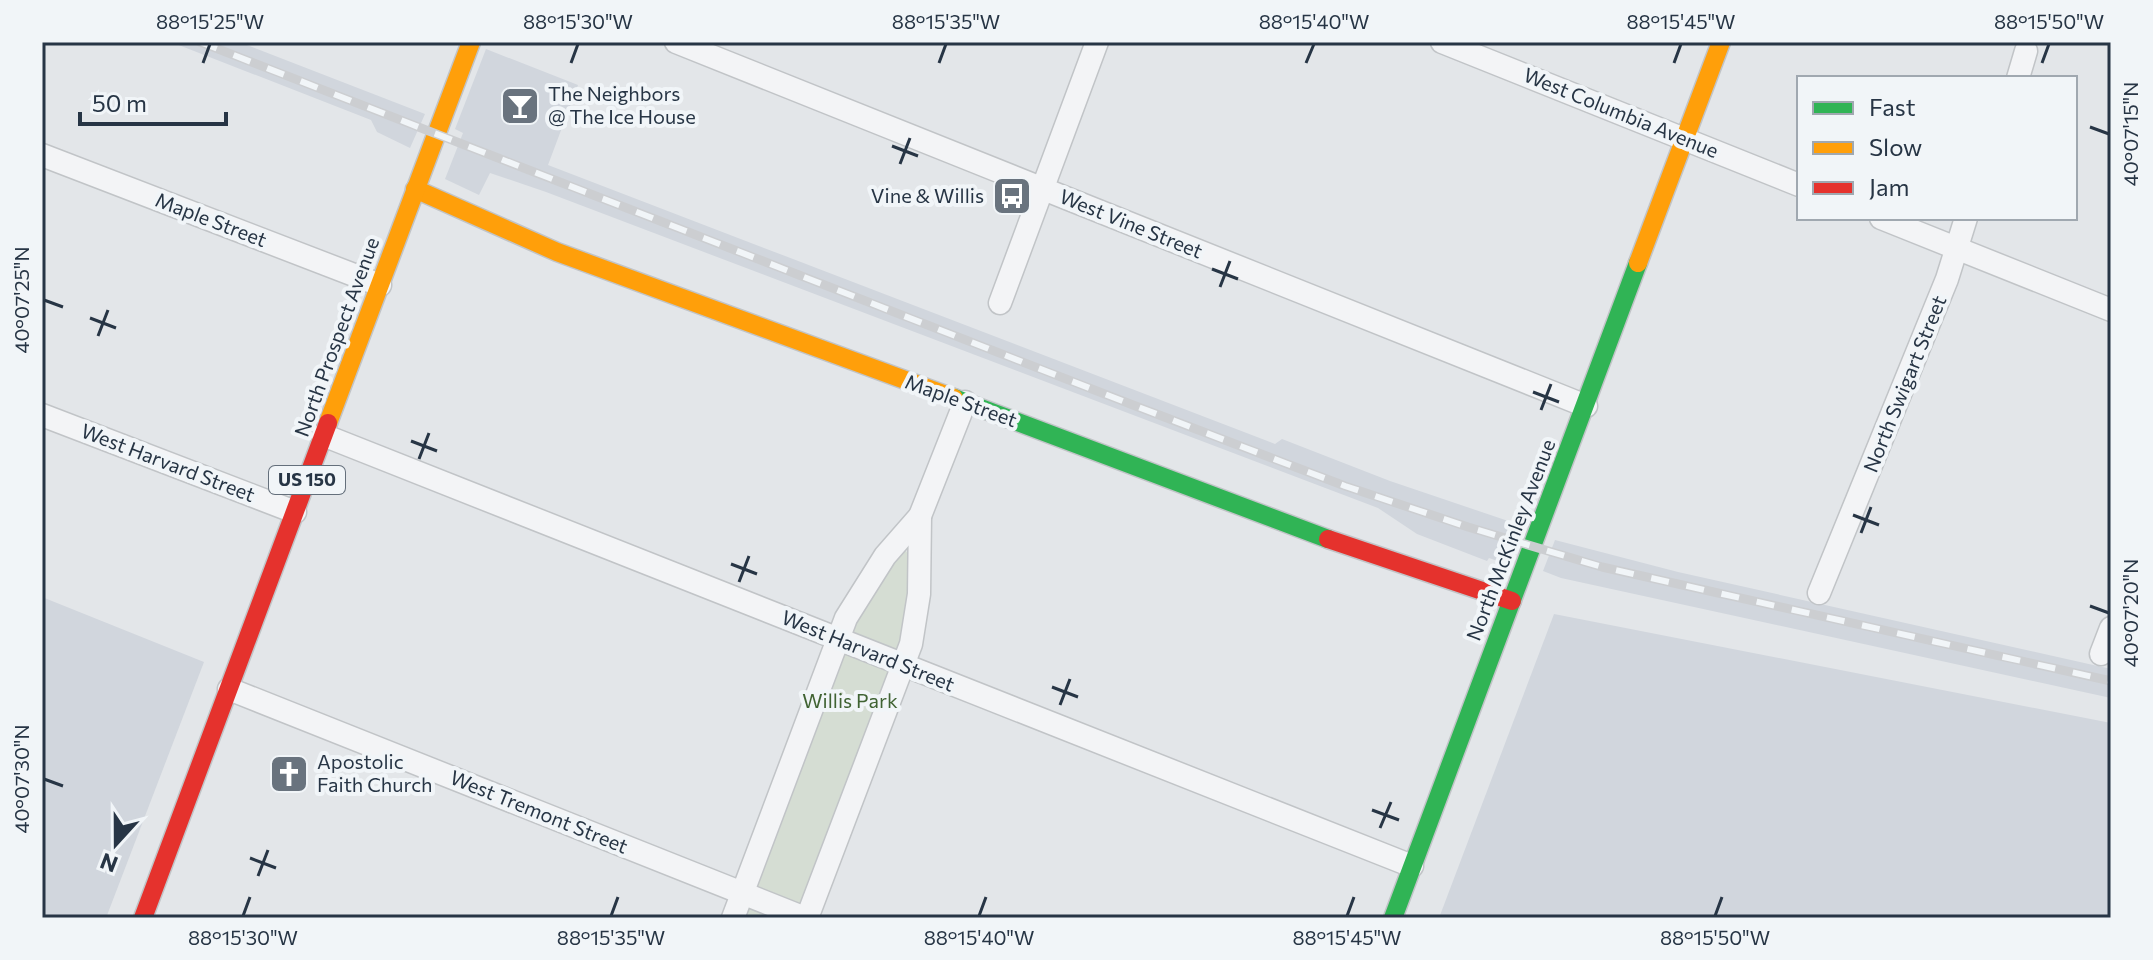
<svg xmlns="http://www.w3.org/2000/svg" width="2153" height="960" viewBox="0 0 2153 960" font-family="Commissioner,sans-serif">
<style>
.built{fill:#d1d6dd}
.green{fill:#d5ddd3}
.lines{fill:none;stroke-linecap:round;stroke-linejoin:round}
.street-casing{stroke:#c1c4c7;stroke-width:25}
.fast-casing{stroke:#c1c4c7;stroke-width:21}
.slow-casing{stroke:#c1c4c7;stroke-width:21}
.jam-casing{stroke:#c1c4c7;stroke-width:21}
.street{stroke:#f3f4f6;stroke-width:22}
.fast{stroke:#30b455;stroke-width:18}
.slow{stroke:#ff9f0a;stroke-width:18}
.jam{stroke:#e5322d;stroke-width:18}
.rail-casing{stroke:#ccced1;stroke-width:9}
.rail{stroke:#f1f5f8;stroke-width:6;stroke-dasharray:18;stroke-linecap:butt}
.ticks{fill:none;stroke:#273545;stroke-width:3}
.labels{text-anchor:middle;stroke-width:8;stroke-linejoin:round;paint-order:stroke}
.shield{fill:#f1f5f8;stroke:#646f7b;stroke-width:2}
.shield-label{font-size:18px;font-weight:bold;fill:#273545}
.poi-label{font-size:20px;fill:#273545;stroke:#f1f5f8;text-anchor:start}
.street-label{font-size:20px;fill:#273545;stroke:#f1f5f8}
.park-label{font-size:20px;fill:#406333;stroke:#f1f5f8}
.neatline{fill:none;stroke:#273545;stroke-width:3}
.ticks-label{font-size:20px;text-anchor:middle;fill:#273545}
</style>
<rect width="100%" height="100%" fill="#e3e6e9"/>
<g class="built">
<path d="M171 42H239L425 114 410 148 377 132 371 120Z"/>
<path d="M486 49 578 85 548 165 1275 444 1282 439 1390 481 1520 525 1506 564 1489 558 1487 561 1417 534 1378 508 546 192 490 173 479 195 445 179 463 133 455 129Z"/>
<path d="M1555 540 1678 572 2111 669V698L1561 578 1543 571Z"/>
<path d="M42 597 204 662 106 918H42Z"/>
<path d="M1554 614 2111 723V918H1439Z"/>
</g>
<path class="green" d="M901 551H906L911 558 904 628 882 694 798 918H741L857 615Z"/>
<g class="lines">
<g class="street-casing">
<g id="street">
<path d="M676 42 1586 406"/>
<path d="M1442 42 1799 185"/>
<path d="M2018 78 2026 51"/>
<path d="M42 155 380 285"/>
<path d="M1881 218 2111 310"/>
<path d="M1000 303 1097 42"/>
<path d="M42 415 295 512"/>
<path d="M323 435 1412 866"/>
<path d="M1819 593 1947 279 1966 218"/>
<path d="M2101 654 2111 628"/>
<path d="M229 689 805 918"/>
<path d="M733 918 846 618 885 556 920 516 965 402"/>
<path d="M807 918 911 644 919 594 920 516"/>
</g>
</g>
<g class="fast-casing">
<g id="fast">
<path d="M954 398 1328 539"/>
<path d="M1393 918 1638 263"/>
</g>
</g>
<g class="slow-casing">
<g id="slow">
<path d="M415 189 557 252 954 398"/>
<path d="M1638 263 1721 42"/>
<path d="M328 423 471 42"/>
</g>
</g>
<g class="jam-casing">
<g id="jam">
<path d="M1328 539 1512 601"/>
<path d="M143 918 328 423"/>
</g>
</g>
<use href="#street" class="street"/>
<use href="#fast" class="fast"/>
<use href="#slow" class="slow"/>
<use href="#jam" class="jam"/>
<g class="rail-casing">
<path id="rail" d="M200 42 1133 405 1345 486 1468 527 1602 567 2111 681"/>
</g>
<use href="#rail" class="rail"/>
</g>
<path class="ticks" d="M203 63 210 44M571 63 578 44M939 63 946 44M1306 63 1314 44M1674 63 1681 44M2042 63 2049 44M2090 127 2109 134M892 146 918 156M900 164 910 138M1212 269 1238 279M1220 287 1230 261M44 300 63 307M90 318 116 328M98 336 108 310M1533 392 1559 402M1541 410 1551 384M411 441 437 451M419 459 429 433M1853 515 1879 525M1861 533 1871 507M731 564 757 574M739 582 749 556M2090 606 2109 613M1052 687 1078 697M1060 705 1070 679M44 779 63 786M1372 810 1399 820M1380 828 1391 802M250 858 276 868M258 876 268 850M243 916 250 897M611 916 618 897M979 916 986 897M1347 916 1354 897M1715 916 1722 897"/>
<defs>
<g id="bar-square" transform="scale(2)"><rect x="-9" y="-9" width="18" height="18" rx="4" fill="#69737e" stroke="#f1f5f8"/><path d="M-6-5H6L.8 .8V4.5H3.5V6h-7V4.5H-.8V.8Z" fill="#fff"/></g>
<g id="bus-square" transform="scale(2)"><rect x="-9" y="-9" width="18" height="18" rx="4" fill="#69737e" stroke="#f1f5f8"/><path d="M-5-6H5V4H4V6H2V4H-2V6H-4V4H-5ZM-3.5-4V0h7V-4ZM-3.5 1.2v1.5H-2V1.2ZM2 1.2v1.5H3.5V1.2Z" fill="#fff"/></g>
<g id="church-square" transform="scale(2)"><rect x="-9" y="-9" width="18" height="18" rx="4" fill="#69737e" stroke="#f1f5f8"/><path d="M-1.2-6h2.4v3.5h3.3v2.4h-3.3V6h-2.4V-.1h-3.3v-2.4h3.3Z" fill="#fff"/></g>
</defs>
<g fill-rule="evenodd">
<use href="#bar-square" x="520" y="106"/>
<use href="#bus-square" x="1012" y="196"/>
<use href="#church-square" x="289" y="774"/>
</g>
<g class="labels">
<rect class="shield" x="269" y="466" width="76" height="28" rx="6"/>
<g class="shield-label">
<text x="307" y="486">US 150</text>
</g>
<g class="poi-label">
<text x="548" y="101">The Neighbors<tspan x="548" dy="23">@ The Ice House</tspan></text>
<text x="984" y="203" text-anchor="end">Vine &amp; Willis</text>
<text x="317" y="769">Apostolic<tspan x="317" dy="23">Faith Church</tspan></text>
</g>
<g class="street-label">
<text transform="translate(1621 113) rotate(22)" y="7">West Columbia Avenue</text>
<text transform="translate(211 220) rotate(21)" y="7">Maple Street</text>
<text transform="translate(1131 224) rotate(22)" y="7">West Vine Street</text>
<text transform="translate(337 337) rotate(-70)" y="7">North Prospect Avenue</text>
<text transform="translate(1905 384) rotate(-68)" y="7">North Swigart Street</text>
<text transform="translate(961 401) rotate(20)" y="7">Maple Street</text>
<text transform="translate(168 463) rotate(21)" y="7">West Harvard Street</text>
<text transform="translate(1511 540) rotate(-69)" y="7">North McKinley Avenue</text>
<text transform="translate(868 651) rotate(22)" y="7">West Harvard Street</text>
<text transform="translate(539 812) rotate(22)" y="7">West Tremont Street</text>
</g>
<g class="park-label">
<text x="850" y="708">Willis Park</text>
</g>
</g>
<rect width="2153" height="960" fill="none" stroke="#f1f5f8" stroke-width="88"/>
<rect x="1797" y="76" width="280" height="144" fill="#f1f5f8" stroke="#a0a8b0" stroke-width="2"/>
<rect x="1813" y="102" width="40" height="12" fill="#30b455" stroke="#a0a8b0" stroke-width="2"/>
<text x="1869" y="116" font-size="24" fill="#273545">Fast</text>
<rect x="1813" y="142" width="40" height="12" fill="#ff9f0a" stroke="#a0a8b0" stroke-width="2"/>
<text x="1869" y="156" font-size="24" fill="#273545">Slow</text>
<rect x="1813" y="182" width="40" height="12" fill="#e5322d" stroke="#a0a8b0" stroke-width="2"/>
<text x="1869" y="196" font-size="24" fill="#273545">Jam</text>
<g transform="translate(116 844) rotate(201)" stroke="#f1f5f8" stroke-width="6" paint-order="stroke">
<path d="M0-6L14 30L0 20L-14 30Z" fill="#273545"/>
<text y="-12" font-size="22" font-weight="bold" text-anchor="middle" fill="#273545">N</text>
</g>
<path d="M80 112v12h146v-12" fill="none" stroke="#273545" stroke-width="4"/>
<text x="92" y="112" font-size="24" fill="#273545" stroke="#f1f5f8" stroke-width="6" paint-order="stroke">50 m</text>
<rect x="44" y="44" width="2065" height="872" class="neatline"/>
<g class="ticks-label">
<text x="210" y="29">88°15'25"W</text>
<text x="578" y="29">88°15'30"W</text>
<text x="946" y="29">88°15'35"W</text>
<text x="1314" y="29">88°15'40"W</text>
<text x="1681" y="29">88°15'45"W</text>
<text x="2049" y="29">88°15'50"W</text>
<text transform="translate(2131 134) rotate(-90)" y="7">40°07'15"N</text>
<text transform="translate(22 300) rotate(-90)" y="7">40°07'25"N</text>
<text transform="translate(2131 613) rotate(-90)" y="7">40°07'20"N</text>
<text transform="translate(22 779) rotate(-90)" y="7">40°07'30"N</text>
<text x="243" y="945">88°15'30"W</text>
<text x="611" y="945">88°15'35"W</text>
<text x="979" y="945">88°15'40"W</text>
<text x="1347" y="945">88°15'45"W</text>
<text x="1715" y="945">88°15'50"W</text>
</g>
</svg>
